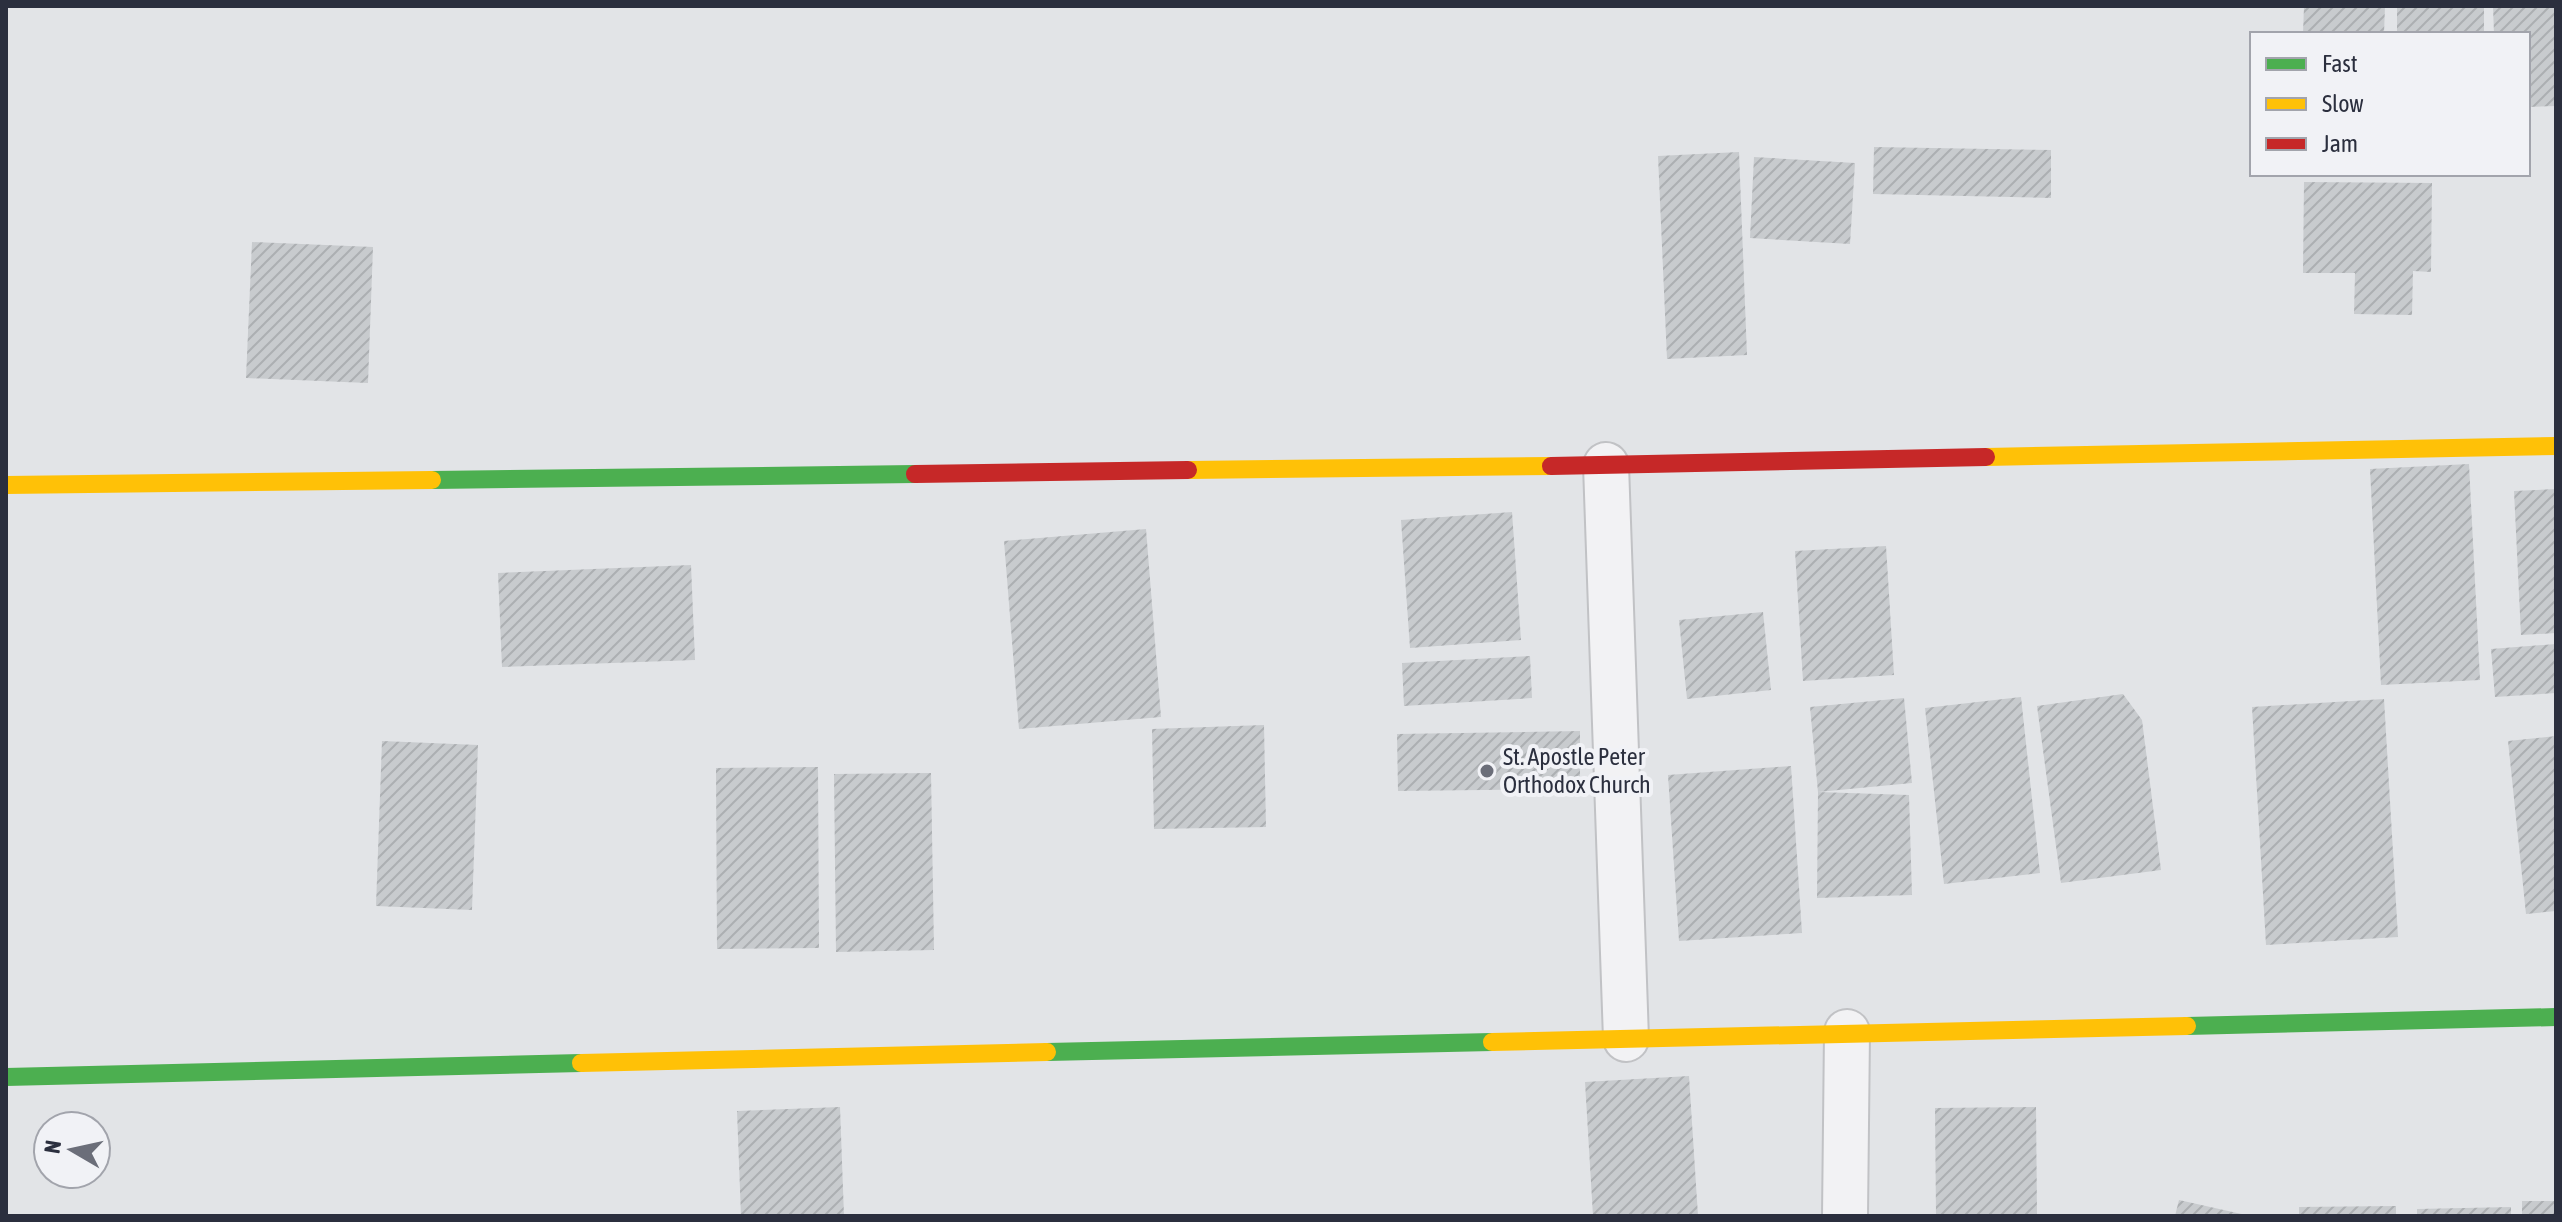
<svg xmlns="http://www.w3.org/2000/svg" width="2562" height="1222" viewBox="0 0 2562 1222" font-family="'Asap Condensed',sans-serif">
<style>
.building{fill:url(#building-hatch)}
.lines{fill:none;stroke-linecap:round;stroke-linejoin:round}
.street-casing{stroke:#c1c2c5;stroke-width:48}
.street{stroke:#f2f2f4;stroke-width:44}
.fast{stroke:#4caf50;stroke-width:18}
.slow{stroke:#ffc107;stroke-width:18}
.jam{stroke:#c62828;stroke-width:18}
.poi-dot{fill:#6b6e79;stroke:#f1f2f6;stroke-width:3}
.labels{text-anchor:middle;stroke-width:8;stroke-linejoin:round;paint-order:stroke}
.poi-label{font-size:24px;fill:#2b2f3e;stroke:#f1f2f6;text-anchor:start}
</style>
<defs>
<pattern id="building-hatch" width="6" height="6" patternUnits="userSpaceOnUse" patternTransform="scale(2)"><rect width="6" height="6" fill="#c8cbce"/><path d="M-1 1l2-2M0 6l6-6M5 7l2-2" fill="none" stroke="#acafb2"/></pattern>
</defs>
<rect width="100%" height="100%" fill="#e2e4e7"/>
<g class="building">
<path d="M2304 6H2385L2384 34H2303Z"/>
<rect x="2397" y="6" width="87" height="28"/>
<path d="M2493 6H2556V106L2528 107V34H2494Z"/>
<path d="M1874 147 2051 150V198L1873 194Z"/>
<path d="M1739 152 1747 355 1667 359 1658 156Z"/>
<path d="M1754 157 1855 163 1850 244 1750 238Z"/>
<path d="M2304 182 2432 183 2431 272 2413 271 2412 315 2354 314 2355 273H2303Z"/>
<path d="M252 242 373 247 368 383 246 378Z"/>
<path d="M2469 464 2480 680 2381 685 2370 469Z"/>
<path d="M2556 489V633L2521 635 2514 491Z"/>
<path d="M1512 512 1521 640 1410 648 1401 520Z"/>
<path d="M1146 529 1161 717 1019 729 1004 541Z"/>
<path d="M1886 546 1894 675 1803 681 1795 551Z"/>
<path d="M691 565 695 660 502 667 498 573Z"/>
<path d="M1763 612 1771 690 1687 699 1679 620Z"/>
<path d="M2556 644V693L2495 697 2491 649Z"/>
<path d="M1530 656 1532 698 1404 706 1402 663Z"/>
<path d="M2123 694 2142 720 2161 870 2061 883 2037 706Z"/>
<path d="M2021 697 2040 873 1944 884 1925 708Z"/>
<path d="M1904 698 1912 783 1818 792 1810 707Z"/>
<path d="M2384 699 2398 937 2266 945 2252 707Z"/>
<path d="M1264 725 1266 827 1154 829 1152 729Z"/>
<path d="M1580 731V789L1398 791 1397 734Z"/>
<path d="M2556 736V911L2526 914 2508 741Z"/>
<path d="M382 741 478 745 472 910 376 906Z"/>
<path d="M1791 766 1802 933 1679 941 1668 775Z"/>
<path d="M818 767 819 948 717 949 716 768Z"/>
<path d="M931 773 934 950 836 952 834 774Z"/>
<path d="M1818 792 1909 795 1912 895 1817 898Z"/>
<path d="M1689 1076 1698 1216H1593L1585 1082Z"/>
<path d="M840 1107 844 1216H741L737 1111Z"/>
<path d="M2036 1107 2037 1216H1936L1935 1108Z"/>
<path d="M2179 1200 2246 1215 2245 1216H2175Z"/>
<rect x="2522" y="1201" width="34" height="15"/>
<path d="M2396 1206V1216H2299V1207Z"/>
<path d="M2511 1207V1216H2417V1209Z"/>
</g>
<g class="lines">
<g class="street-casing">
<g id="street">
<path d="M1606 465 1626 1039"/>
<path d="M1845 1216 1847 1032"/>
</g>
</g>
<use href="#street" class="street"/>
<g class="fast">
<path d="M432 480 915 474"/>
<path d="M2187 1026 2556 1017"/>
<path d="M1047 1052 1492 1042"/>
<path d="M6 1077 581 1063"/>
</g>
<g class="slow">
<path d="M1986 457 2556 446"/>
<path d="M1188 470 1551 466"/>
<path d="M6 485 432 480"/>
<path d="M1492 1042 2187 1026"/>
<path d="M581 1063 1047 1052"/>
</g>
<g class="jam">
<path d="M1551 466 1986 457"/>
<path d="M915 474 1188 470"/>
</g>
</g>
<circle class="poi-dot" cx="1487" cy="771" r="8"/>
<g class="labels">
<g class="poi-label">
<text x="1503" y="765">St. Apostle Peter<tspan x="1503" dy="28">Orthodox Church</tspan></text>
</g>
</g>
<rect width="2562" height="1222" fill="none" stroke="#2b2f3e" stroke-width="16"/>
<rect x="2250" y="32" width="280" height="144" fill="#f1f2f6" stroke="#a2a4ac" stroke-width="2"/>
<rect x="2266" y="58" width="40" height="12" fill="#4caf50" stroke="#a2a4ac" stroke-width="2"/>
<text x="2322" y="72" font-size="24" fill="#2b2f3e">Fast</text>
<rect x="2266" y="98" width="40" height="12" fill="#ffc107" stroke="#a2a4ac" stroke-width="2"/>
<text x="2322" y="112" font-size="24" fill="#2b2f3e">Slow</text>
<rect x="2266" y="138" width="40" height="12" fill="#c62828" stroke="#a2a4ac" stroke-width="2"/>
<text x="2322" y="152" font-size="24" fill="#2b2f3e">Jam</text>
<g transform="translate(72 1150) rotate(279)"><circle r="38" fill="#f1f2f6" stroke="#a2a4ac" stroke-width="2"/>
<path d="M0-6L14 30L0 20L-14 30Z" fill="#6b6e79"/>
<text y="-12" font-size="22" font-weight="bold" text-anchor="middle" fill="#2b2f3e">N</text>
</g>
</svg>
